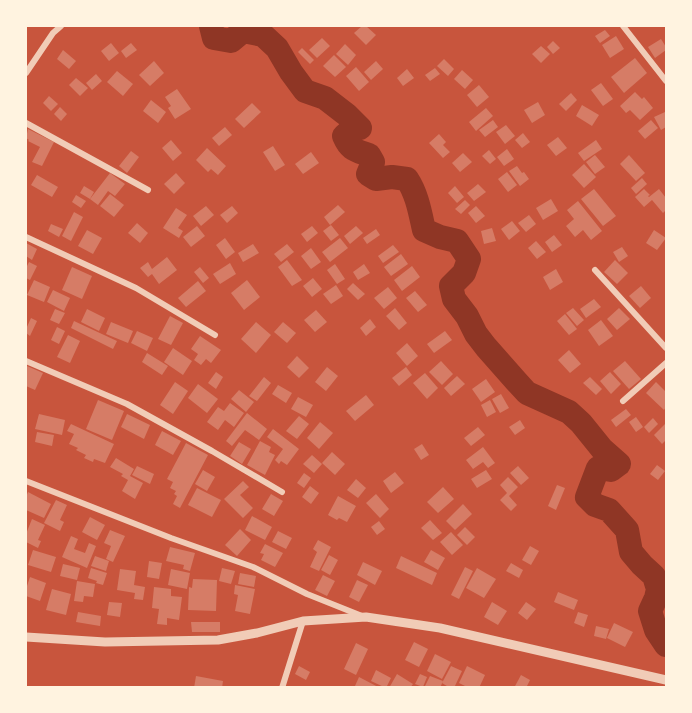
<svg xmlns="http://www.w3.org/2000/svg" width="692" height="713" viewBox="0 0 692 713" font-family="'Nunito Sans',sans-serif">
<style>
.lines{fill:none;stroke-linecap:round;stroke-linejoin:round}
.river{stroke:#8f3625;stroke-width:24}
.building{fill:#d67c66}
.minor{stroke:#f1ccb7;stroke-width:6}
.tertiary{stroke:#f1ccb7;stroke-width:9}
</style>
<rect width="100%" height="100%" fill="#c8553d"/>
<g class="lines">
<path class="river" d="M211 26 214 38 231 41 243 31 263 35 277 48 291 72 305 91 325 98 347 115 360 128 352 129 344 136C350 150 355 150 369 155L373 162 368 174 376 179 392 177 407 179C417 194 420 212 424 230L440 237 457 241 469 259 464 273 451 286 454 299 467 316 476 334 486 347 516 381 527 393 569 412 581 423 602 449 619 464 611 470 598 468 587 497 595 505 609 510 627 530 631 552 642 565 654 576 658 589 656 598 650 611 656 630 666 645"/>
</g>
<g class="building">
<path d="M362 26H366L376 35 366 45 354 33Z"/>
<path d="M605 30 610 36 600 43 595 36Z"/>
<path d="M616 36 624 49 610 58 602 45Z"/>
<path d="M322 38 330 46 317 58 309 50Z"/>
<path d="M661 39 666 47V50L655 58 648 47Z"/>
<path d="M553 41 560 48 553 54 547 47Z"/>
<path d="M111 43 119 53 109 61 101 51Z"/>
<path d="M131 43 137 50 126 58 121 51Z"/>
<path d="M345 44 356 55 348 65 336 54Z"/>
<path d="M541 46 550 54 541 63 532 54Z"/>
<path d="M302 48 314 60 310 64 298 52Z"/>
<path d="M63 50 76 61 69 69 57 59Z"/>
<path d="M334 55 346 67 335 77 323 66Z"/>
<path d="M635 58 647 73 624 93 611 77Z"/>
<path d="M444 59 454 69 448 76 437 66Z"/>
<path d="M154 61 164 73 150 86 139 75Z"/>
<path d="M376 61 383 69 371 80 364 72Z"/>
<path d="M356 67 369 82 359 91 346 76Z"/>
<path d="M435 68 440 74 430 81 425 75Z"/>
<path d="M407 69 414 78 403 86 397 78Z"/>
<path d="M462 70 473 80 465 89 454 79Z"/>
<path d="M117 71 133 84 123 96 107 82Z"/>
<path d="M96 74 102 81 92 90 86 83Z"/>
<path d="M76 78 88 88 80 96 69 85Z"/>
<path d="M601 83 613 99 603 106 591 90Z"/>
<path d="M479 85 489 97 477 107 467 95Z"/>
<path d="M177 89 191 109 175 119 168 108 171 106 165 97Z"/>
<path d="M635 92 642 99 644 97 653 108 640 120 630 110 626 113 620 106Z"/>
<path d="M571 93 577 100 566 111 559 104Z"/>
<path d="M49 96 58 104 51 111 43 103Z"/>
<path d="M151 100 166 112 158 123 143 111Z"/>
<path d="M538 102 545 115 532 123 524 110Z"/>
<path d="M252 103 261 112 244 128 235 119Z"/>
<path d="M582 105 599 115 592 126 576 116Z"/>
<path d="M60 107 67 114 61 121 54 114Z"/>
<path d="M486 108 493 116 476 131 469 122Z"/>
<path d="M665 112 666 127 661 130 654 117Z"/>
<path d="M493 120 498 127 485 137 479 130Z"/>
<path d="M651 120 658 128 645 139 638 131Z"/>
<path d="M506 125 515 136 505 144 496 132Z"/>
<path d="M225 127 232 135 219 146 212 138Z"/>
<path d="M28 129 54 142 42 166 32 162 40 147 28 141 29 140 26 138Z"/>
<path d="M523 133 530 142 522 148 515 140Z"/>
<path d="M439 134 446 142 443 145 450 152 443 158 429 143Z"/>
<path d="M558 137 567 148 556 156 547 145Z"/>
<path d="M171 140 182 153 173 161 162 148Z"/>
<path d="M596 140 602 149 584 161 578 153Z"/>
<path d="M273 146 285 165 275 171 263 152Z"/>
<path d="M207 148 226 166 218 175 211 169 208 172 196 160Z"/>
<path d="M507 149 514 159 504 166 497 157Z"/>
<path d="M489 150 496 159 490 164 482 156Z"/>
<path d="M131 151 139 157 127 173 119 166Z"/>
<path d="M311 152 319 163 303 174 295 164Z"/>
<path d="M463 153 472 162 460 172 452 163Z"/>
<path d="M595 155 605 167 595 174 586 162Z"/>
<path d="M629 155 645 173 636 181 620 164Z"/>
<path d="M584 164 596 177 584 188 572 175Z"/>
<path d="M517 166 522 173 524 172 529 179 520 186 509 171Z"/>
<path d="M507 172 517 185 508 192 498 179Z"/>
<path d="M110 173 125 184 115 196 108 191 98 205 90 199Z"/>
<path d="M176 173 185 183 174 194 164 184Z"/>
<path d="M37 175 58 187 52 197 31 185Z"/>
<path d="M642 178 647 184 636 194 631 188Z"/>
<path d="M478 184 486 192 474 201 467 193Z"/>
<path d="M84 186 94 192 90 199 80 193Z"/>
<path d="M455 186 464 197 457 203 448 193Z"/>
<path d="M594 189 616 216 603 226 581 199Z"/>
<path d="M644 189 650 195 648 196 649 197 659 189 666 198V210L663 213 652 200 644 207 635 197Z"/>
<path d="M110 194 124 205 114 217 100 206Z"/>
<path d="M76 195 86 201 81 208 72 202Z"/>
<path d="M551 199 558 211 543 220 536 208Z"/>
<path d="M465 200 470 205 461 214 455 209Z"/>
<path d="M578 201 602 231 591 240 583 230 575 237 566 226 574 219 567 210Z"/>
<path d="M338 205 345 212 330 225 324 217Z"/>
<path d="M206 206 214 215 201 226 193 216Z"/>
<path d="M232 206 238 213 227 223 220 215Z"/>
<path d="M476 206 485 216 476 223 468 213Z"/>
<path d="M176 208 187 215 178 228 183 231 179 238 163 228Z"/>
<path d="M74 212 83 217 71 241 62 236Z"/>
<path d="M529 215 536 224 526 232 518 223Z"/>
<path d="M512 221 520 231 509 240 501 229Z"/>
<path d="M137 223 148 233 140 243 128 233Z"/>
<path d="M51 224 63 229 59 237 48 231Z"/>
<path d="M331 225 339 235 331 241 323 231Z"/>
<path d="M197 226 205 236 191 247 183 237Z"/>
<path d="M312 226 318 233 307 242 301 234Z"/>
<path d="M356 226 363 233 350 244 344 236Z"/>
<path d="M492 228 496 241 484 244 481 231Z"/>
<path d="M376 229 380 235 367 244 363 238Z"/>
<path d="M87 230 102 238 93 254 78 246Z"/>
<path d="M654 230 666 238 657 250 646 243Z"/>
<path d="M554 235 562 245 552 252 545 242Z"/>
<path d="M225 238 235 252 226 259 216 245Z"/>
<path d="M340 238 348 248 330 262 322 252Z"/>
<path d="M536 241 546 252 537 259 528 248Z"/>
<path d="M26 243 37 249 32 260 26 256Z"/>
<path d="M253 244 259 253 243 262 238 253Z"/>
<path d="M287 244 294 252 281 262 274 254Z"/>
<path d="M393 245 399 252 383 263 378 256Z"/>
<path d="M622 247 628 256 619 262 613 252Z"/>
<path d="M311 248 321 262 311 269 301 256Z"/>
<path d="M401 254 408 264 391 276 384 267Z"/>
<path d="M167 257 177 270 159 284 152 274 148 277 140 268 148 262 152 269Z"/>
<path d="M287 260 302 280 292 286 278 267Z"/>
<path d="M615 260 628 273 617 284 604 272Z"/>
<path d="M29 262 37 266 30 280 26 278V268Z"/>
<path d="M230 263 236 274 220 284 213 274Z"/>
<path d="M335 264 345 279 337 284 327 270Z"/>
<path d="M364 264 370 273 358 280 353 272Z"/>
<path d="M412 266 420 277 402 291 394 280Z"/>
<path d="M72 267 92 276 82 299 62 290Z"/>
<path d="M200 267 209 278 203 283 194 272Z"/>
<path d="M556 269 563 282 550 290 543 277Z"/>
<path d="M313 278 322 289 312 297 303 286Z"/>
<path d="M34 280 50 287 44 302 27 295Z"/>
<path d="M247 280 260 297 244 310 231 293Z"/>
<path d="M198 281 206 291 186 307 178 298Z"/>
<path d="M353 283 365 294 358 300 347 289Z"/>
<path d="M336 285 343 296 331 304 323 294Z"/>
<path d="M641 286 651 298 640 308 629 296Z"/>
<path d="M388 287 397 298 384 309 374 298Z"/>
<path d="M53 290 70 298 64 311 47 302Z"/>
<path d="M415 291 427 305 418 312 406 298Z"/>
<path d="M594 299 601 307 586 318 580 309Z"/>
<path d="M395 308 407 323 399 330 386 316Z"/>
<path d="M573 308 584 320 577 326 566 313Z"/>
<path d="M619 308 630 319 617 330 607 319Z"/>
<path d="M55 309 65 313 59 324 50 320Z"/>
<path d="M87 309 105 318 99 331 81 322Z"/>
<path d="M316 310 327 322 315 332 304 320Z"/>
<path d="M565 314 577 329 569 335 557 321Z"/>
<path d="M170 316 183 323 171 345 158 339Z"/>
<path d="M31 318 37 321 30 336 26 333V329Z"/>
<path d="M370 319 376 327 366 336 360 328Z"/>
<path d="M601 320 613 336 599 346 588 330Z"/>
<path d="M74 321 117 341 113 349 71 328Z"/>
<path d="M111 322 133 331 128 343 106 334Z"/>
<path d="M256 322 271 335 256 353 241 339Z"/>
<path d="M283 322 296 333 287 343 274 332Z"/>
<path d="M57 327 65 331 59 344 51 340Z"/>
<path d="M137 331 153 338 147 351 131 343Z"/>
<path d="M445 331 452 340 434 353 427 344Z"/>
<path d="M68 335 80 341 70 363 57 357Z"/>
<path d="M200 336 221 350 211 363 206 359 201 365 194 360 198 354 191 349Z"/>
<path d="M407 343 418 356 407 366 396 353Z"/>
<path d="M173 348 192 361 183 375 164 362Z"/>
<path d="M569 350 581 364 570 373 558 360Z"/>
<path d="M147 353 168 366 162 375 142 362Z"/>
<path d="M297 356 309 368 299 378 287 367Z"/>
<path d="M441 361 453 374 442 385 429 372Z"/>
<path d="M625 361 641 379 629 389 613 371Z"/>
<path d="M27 366 43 373 35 390 26 386V369Z"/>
<path d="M327 367 338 376 326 391 315 382Z"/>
<path d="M406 367 412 375 399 386 392 378Z"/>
<path d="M216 372 223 377 216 389 208 383Z"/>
<path d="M610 372 621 384 611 394 600 381Z"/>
<path d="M425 373 438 388 427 399 413 383Z"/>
<path d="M457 376 465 384 451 396 444 388Z"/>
<path d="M264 377 271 383 257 401 249 396Z"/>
<path d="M590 377 602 389 596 395 583 383Z"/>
<path d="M486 379 495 392 481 402 472 389Z"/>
<path d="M175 382 188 391 173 414 160 405Z"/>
<path d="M656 382 666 392V407L664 410 646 393Z"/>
<path d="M198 384 218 399 207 413 188 398Z"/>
<path d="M278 385 292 393 286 403 272 394Z"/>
<path d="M239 390 254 402 246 412 231 399Z"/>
<path d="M501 394 509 408 500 413 492 399Z"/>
<path d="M366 395 374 405 355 421 346 411Z"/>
<path d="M298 397 313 405 306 417 291 409Z"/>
<path d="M98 400 124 411 112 440 86 429Z"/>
<path d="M490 400 496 412 487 417 481 405Z"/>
<path d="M230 403 244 413 234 427 225 420 218 430 207 422 218 407 224 411Z"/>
<path d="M626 409 631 415 616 427 611 420Z"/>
<path d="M247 413 267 429 259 440 245 430 232 446 226 441Z"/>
<path d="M39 414 65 420 62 435 35 429Z"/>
<path d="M127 414 150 425 144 439 121 427Z"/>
<path d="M299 416 309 424 297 439 286 431Z"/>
<path d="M636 417 643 427 636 432 629 422Z"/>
<path d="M653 418 658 424 649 433 644 427Z"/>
<path d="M520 420 525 428 515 435 509 427Z"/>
<path d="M320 422 333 433 319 449 307 438Z"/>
<path d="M666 423V440L662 444 654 435Z"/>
<path d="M71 424 114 444 105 463 94 459 93 462 84 458 86 455 76 450 78 448 69 444 74 434 67 431Z"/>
<path d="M478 427 485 435 471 446 464 438Z"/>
<path d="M273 429 299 449 287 465 281 461 279 464 275 460 283 449 267 437Z"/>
<path d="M162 431 181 441 173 455 155 445Z"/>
<path d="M37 432 54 435 52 446 35 442Z"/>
<path d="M260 441 271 447 269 452 275 455 265 475 247 465Z"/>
<path d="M239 442 251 449 242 464 230 456Z"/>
<path d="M186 443 208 455 180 508 173 504 177 496 174 494 176 491 170 488 173 482 167 479Z"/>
<path d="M422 444 429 455 421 460 414 449Z"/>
<path d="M483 447 495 463 488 468 483 462 473 469 466 460Z"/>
<path d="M332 452 345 464 335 475 322 463Z"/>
<path d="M312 455 322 464 314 473 303 464Z"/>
<path d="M116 458 134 469 130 476 143 483 135 499 122 491 128 480 121 476 123 474 110 467Z"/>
<path d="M657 465 665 471 658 480 650 474Z"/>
<path d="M137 466 154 474 150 484 132 475Z"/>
<path d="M518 466 529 478 521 485 510 473Z"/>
<path d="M203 470 215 477 207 491 195 484Z"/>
<path d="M486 470 492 479 477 488 471 479Z"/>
<path d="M395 472 404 483 391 493 383 481Z"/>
<path d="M304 473 311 478 304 488 297 483Z"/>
<path d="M508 477 518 487 509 496 517 505 511 511 500 500 507 493 500 485Z"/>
<path d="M356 479 366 488 358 498 347 490Z"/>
<path d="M243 481 249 487 240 495 253 508 243 518 224 499Z"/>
<path d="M557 485 565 488 556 510 548 506Z"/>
<path d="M310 486 319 493 311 504 302 497Z"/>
<path d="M443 487 454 499 438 513 427 502Z"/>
<path d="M197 488 221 500 212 517 188 505Z"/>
<path d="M28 492 51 504 44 518 26 510V497Z"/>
<path d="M271 494 283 501 274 516 262 509Z"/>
<path d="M376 494 389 509 380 518 366 503Z"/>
<path d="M338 496 356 506 347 522 339 518 337 520 328 515Z"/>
<path d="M56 500 67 505 60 520 64 522 60 531 44 523Z"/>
<path d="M463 504 472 514 455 530 446 521Z"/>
<path d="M252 516 272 527 265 540 245 530Z"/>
<path d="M90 517 105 525 97 540 82 532Z"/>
<path d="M32 519 45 525 38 540 41 541 38 548 26 542V534Z"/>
<path d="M430 520 442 533 433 540 421 528Z"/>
<path d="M379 521 385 529 377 535 371 527Z"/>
<path d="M465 527 475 537 467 545 457 535Z"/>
<path d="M240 529 251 540 237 556 225 545Z"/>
<path d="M110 530 125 536 113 562 106 559 111 546 104 543Z"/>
<path d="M278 531 292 538 286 549 272 542Z"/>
<path d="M451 532 463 545 452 555 440 542Z"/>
<path d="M71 536 78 539 74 549 85 553 89 543 96 546 87 568 62 557Z"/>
<path d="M318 540 331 547 319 571 310 567 317 552 313 549Z"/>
<path d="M265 544 283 553 275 567 261 560 264 554 260 553Z"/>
<path d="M530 546 539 551 531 565 522 560Z"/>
<path d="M170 547 195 553 190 571 183 569 184 565 166 561Z"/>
<path d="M33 550 56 557 51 572 28 565Z"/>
<path d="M431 550 445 558 438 570 424 562Z"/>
<path d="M329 555 338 560 330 575 321 570Z"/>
<path d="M95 556 109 561 106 571 91 566Z"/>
<path d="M401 556 437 573 432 585 396 568Z"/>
<path d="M149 561 162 563 159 579 147 577Z"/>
<path d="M363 562 382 571 375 585 357 575Z"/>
<path d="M511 563 523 570 519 578 506 571Z"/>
<path d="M63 564 80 568 77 580 60 576Z"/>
<path d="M465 567 473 571 459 599 451 595Z"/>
<path d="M91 568 107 573 103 585 96 583 97 581 88 578Z"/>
<path d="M222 568 235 571 231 584 219 581Z"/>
<path d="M477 568 496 579 484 598 466 588Z"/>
<path d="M120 569 136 571 134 585 145 587 143 600 134 599 135 593 117 590Z"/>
<path d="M171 569 190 573 187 589 168 585Z"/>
<path d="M240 573 256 576 254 587 238 584Z"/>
<path d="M323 575 335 581 327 596 315 590Z"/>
<path d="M30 577 46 583 40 601 26 596V589Z"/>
<path d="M193 579 217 580 216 611 188 610 189 587 192 588Z"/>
<path d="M357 580 368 585 359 602 349 597Z"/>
<path d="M77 581 95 584 93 597 84 596 83 602 74 601Z"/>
<path d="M235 585 255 589 250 614 235 611 238 595 234 594Z"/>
<path d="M154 587 171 589V596L182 597 179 620 167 618V625L157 624 159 609 152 608Z"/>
<path d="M52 589 71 594 66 615 46 610Z"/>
<path d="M558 592 578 600 574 610 554 602Z"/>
<path d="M109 602 122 603 120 617 107 615Z"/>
<path d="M492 602 507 611 498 625 484 617Z"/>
<path d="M526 602 536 609 527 620 518 613Z"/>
<path d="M78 612 101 616 100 626 76 622Z"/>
<path d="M578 612 588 615 584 627 574 623Z"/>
<path d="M191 622H220V632H192Z"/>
<path d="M614 623 633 632 625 647 607 638Z"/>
<path d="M596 626 609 629 606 639 594 636Z"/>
<path d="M414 642 428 649 419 667 405 660Z"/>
<path d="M356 643 368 649 356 675 344 669Z"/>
<path d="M435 654 451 662 442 679 427 671Z"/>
<path d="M299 666 310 672 306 680 295 674Z"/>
<path d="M451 666 462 671 454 688H450L442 683Z"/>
<path d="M467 666 485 675 479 688H469L459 683Z"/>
<path d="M376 670 391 678 386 688 371 681Z"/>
<path d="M397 674 413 684 410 688H389Z"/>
<path d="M420 674 427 677 423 687 415 684Z"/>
<path d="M521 675 530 680 526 688H514Z"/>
<path d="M196 676 223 681 222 688H194Z"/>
<path d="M430 676 443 681 440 688H424Z"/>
<path d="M359 677 380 688H358L355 686Z"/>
</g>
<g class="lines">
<g class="minor">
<path d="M623 26 666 81"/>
<path d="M26 73 53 33 61 26"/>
<path d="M26 123 148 190"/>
<path d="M26 237 136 288 215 335"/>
<path d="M595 270 666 348"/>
<path d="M26 361 127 404 212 451 282 492"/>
<path d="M623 401 666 363"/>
<path d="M26 481 171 538 253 567 307 594 362 616"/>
<path d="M282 688 303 621"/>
</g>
<path class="tertiary" d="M26 637 105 642 218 640 257 633 303 621 366 617 440 628 666 680"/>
</g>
<rect width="692" height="713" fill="none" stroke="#fff3e0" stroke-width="54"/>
</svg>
